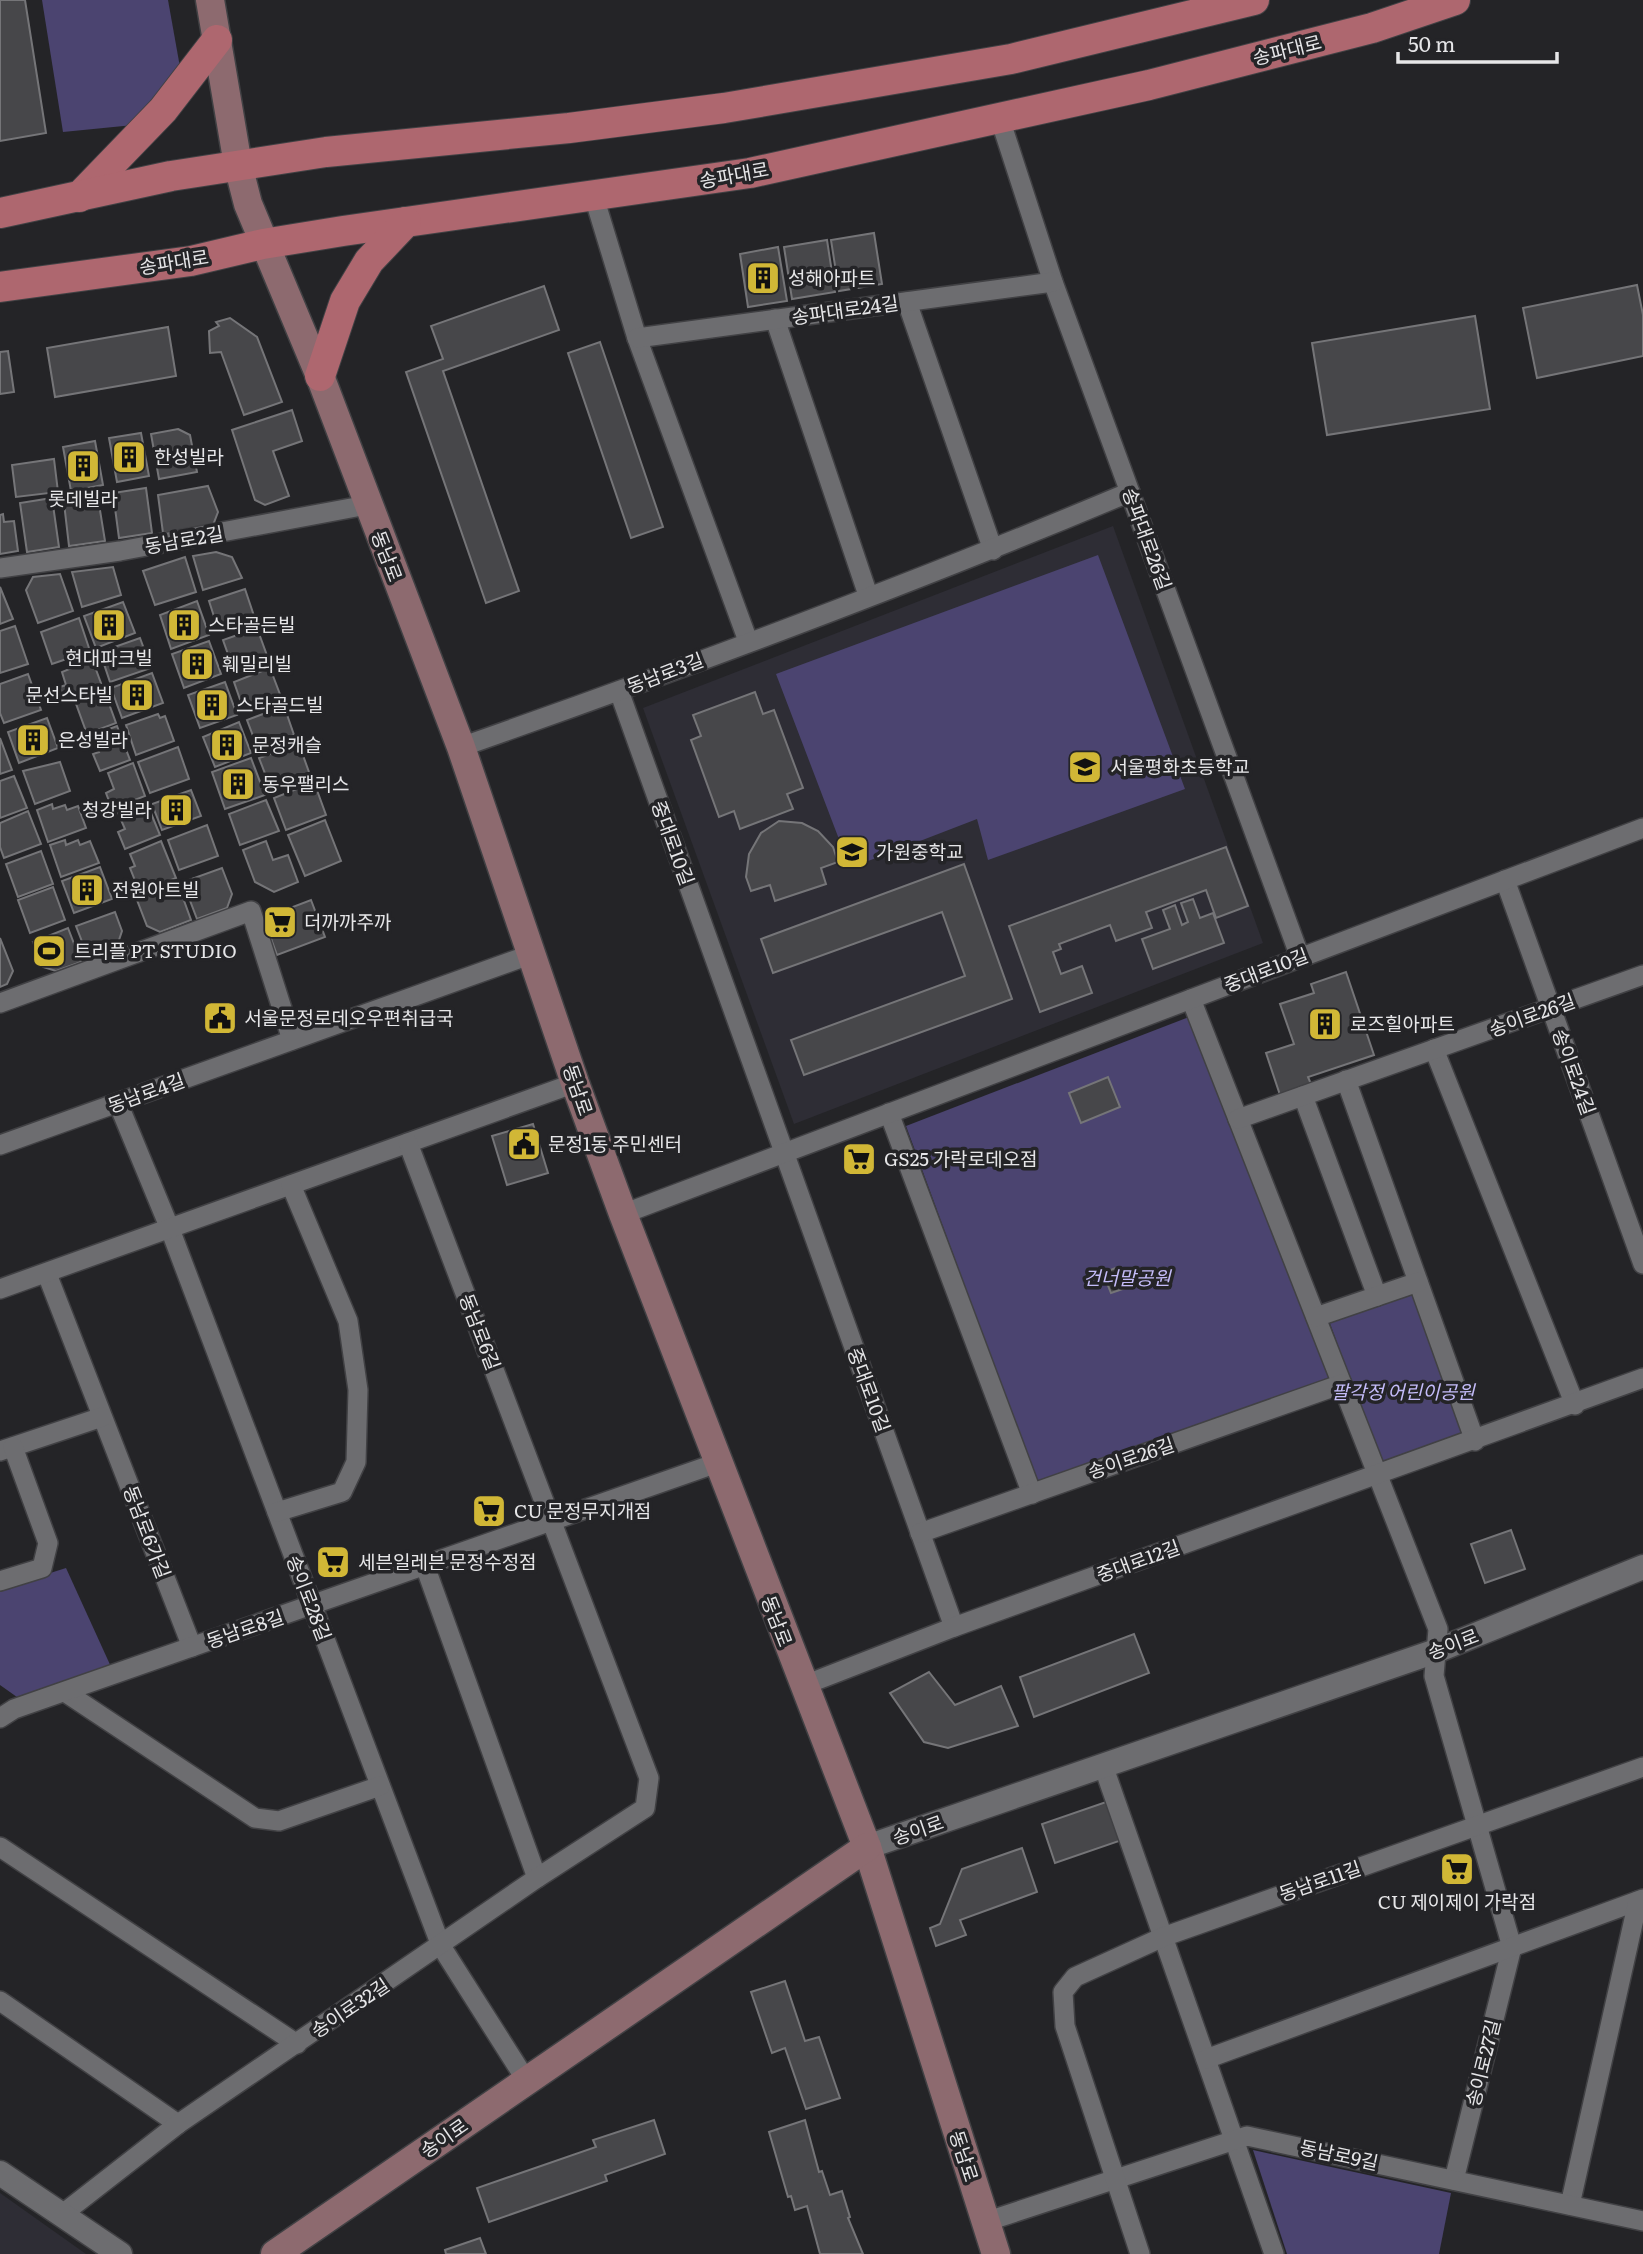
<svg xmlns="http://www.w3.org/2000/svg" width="1643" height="2254" viewBox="0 0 1643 2254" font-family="Literata,'Noto Sans KR',serif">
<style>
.built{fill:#2e2d35}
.green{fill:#4b4470}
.building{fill:#47474a;stroke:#757578;stroke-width:2}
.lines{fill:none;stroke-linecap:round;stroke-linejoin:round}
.minor-casing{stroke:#414144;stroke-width:22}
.tertiary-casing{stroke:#414144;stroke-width:27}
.secondary-casing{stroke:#414144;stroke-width:31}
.primary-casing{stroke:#414144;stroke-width:32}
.minor{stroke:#6d6d70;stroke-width:19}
.tertiary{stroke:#6d6d70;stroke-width:24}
.secondary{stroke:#8d6a6f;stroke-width:28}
.primary{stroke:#ae676f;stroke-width:30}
.labels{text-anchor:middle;stroke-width:7;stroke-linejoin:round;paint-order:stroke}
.street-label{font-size:19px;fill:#e6e6e8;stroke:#242427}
.poi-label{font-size:19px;fill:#e6e6e8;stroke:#242427;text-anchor:start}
.park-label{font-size:19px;font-style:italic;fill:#c4bcf9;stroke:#242427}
</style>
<rect width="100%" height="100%" fill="#242427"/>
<g class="built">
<path d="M1113 526 1263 943 794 1124 643 708Z"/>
<path d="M0 2193 86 2254H0Z"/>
</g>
<g class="green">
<path d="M42 0H168L183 84 164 122 63 132Z"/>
<path d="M1098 555 1185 789 988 860 977 819 850 868 776 674Z"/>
<path d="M1189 1017 1335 1380 1037 1482 906 1126Z"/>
<path d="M1414 1291 1469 1438 1383 1467 1329 1321Z"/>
<path d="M66 1568 112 1669 24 1702 0 1685V1589Z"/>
<path d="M1253 2150 1451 2193 1439 2254H1287Z"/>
</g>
<g class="building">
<path d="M0 0H25L46 133 0 141Z"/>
<path d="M874 233 882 284 839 291 831 240Z"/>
<path d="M827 240 835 292 792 299 784 247Z"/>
<path d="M778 247 787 301 748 307 740 254Z"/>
<path d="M1637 285 1643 315V356L1537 378 1523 308Z"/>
<path d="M544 286 559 330 443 371 519 591 486 603 406 372 443 359 431 326Z"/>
<path d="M1475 316 1490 409 1327 435 1312 343Z"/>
<path d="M230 318 257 337 282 402 244 415 221 352 210 353 209 331 219 326 216 322Z"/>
<path d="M168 327 176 376 55 397 47 348Z"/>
<path d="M600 342 663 527 631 538 568 353Z"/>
<path d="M8 351 14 392 0 394V352Z"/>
<path d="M292 410 302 441 273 451 289 496 265 505 255 500 232 430Z"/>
<path d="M178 429 190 435 197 472 159 479 151 434Z"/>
<path d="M141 433 149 476 117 482 109 438Z"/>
<path d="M95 441 103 485 71 491 63 447Z"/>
<path d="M54 459 58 492 16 497 12 465Z"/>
<path d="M208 486 218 512 213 525 163 533 158 495Z"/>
<path d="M146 488 152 533 119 538 113 493Z"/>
<path d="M52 498 59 547 27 552 20 503Z"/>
<path d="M98 498 105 541 69 546 64 503Z"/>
<path d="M3 514 4 522 14 521 18 551 0 554V515Z"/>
<path d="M216 552 232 557 242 578 203 590 193 556Z"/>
<path d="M185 557 196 592 155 605 143 571Z"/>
<path d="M113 567 121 595 82 607 72 572Z"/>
<path d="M60 574 73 611 38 623 26 590 33 577Z"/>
<path d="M0 587 13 619 0 624Z"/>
<path d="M245 589 255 619 219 632 209 601Z"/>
<path d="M197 601 209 635 171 649 160 615Z"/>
<path d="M123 602 135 633 96 648 84 616Z"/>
<path d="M79 618 90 651 52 664 41 632Z"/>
<path d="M15 626 28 664 0 673V631Z"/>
<path d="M257 628 269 661 235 674 223 640Z"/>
<path d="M140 638 151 668 110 682 100 652Z"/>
<path d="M209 641 221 674 184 688 172 654Z"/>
<path d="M91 656 102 686 64 699 60 687 66 685 62 672 72 668 71 663Z"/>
<path d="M270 668 281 697 244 711 234 682Z"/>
<path d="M152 673 163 703 122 718 111 688Z"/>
<path d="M28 674 41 710 4 723 0 713V684Z"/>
<path d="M225 682 237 715 200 728 188 695Z"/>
<path d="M104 690 116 723 87 734 75 701Z"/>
<path d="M755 692 763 714 774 710 803 788 787 794 793 809 740 829 734 811 719 817 691 740 701 736 693 715Z"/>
<path d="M284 706 294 735 258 749 247 720Z"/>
<path d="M158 714 160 718 165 716 174 741 136 755 126 725Z"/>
<path d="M47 718 58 748 19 763 8 732Z"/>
<path d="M239 722 251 753 215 767 203 737Z"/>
<path d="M117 726 130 760 100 771 93 754 99 752 93 735Z"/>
<path d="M0 738 12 770 0 774Z"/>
<path d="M299 744 310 775 271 789 259 758Z"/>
<path d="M178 747 189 779 150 793 138 762Z"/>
<path d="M251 758 265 795 225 809 212 772Z"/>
<path d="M60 762 70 791 35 804 23 771Z"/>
<path d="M133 763 145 796 112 809 106 793 114 789 108 773Z"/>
<path d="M14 776 27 808 0 818V781Z"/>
<path d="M314 782 326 815 286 830 274 798Z"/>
<path d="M191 790 201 816 162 830 152 804Z"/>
<path d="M266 800 279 831 240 845 229 814Z"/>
<path d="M146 801 160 835 125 849 118 832 125 829 118 813Z"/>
<path d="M52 804 53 809 65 805 67 810 78 806 86 828 48 842 37 810Z"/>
<path d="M28 811 41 844 4 858 0 847V823Z"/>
<path d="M325 820 341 861 305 876 288 835Z"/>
<path d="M779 821 802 823 818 831 833 847 838 862 821 868 826 884 775 901 770 885 751 891 746 877 749 854 761 833Z"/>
<path d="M207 825 218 856 179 870 168 840Z"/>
<path d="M65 840 66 845 78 840 80 845 90 841 99 863 61 877 50 845Z"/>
<path d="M161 841 176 878 140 893 130 868 135 866 130 854Z"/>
<path d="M266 841 273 860 288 855 298 882 274 892 255 882 243 850Z"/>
<path d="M1226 847 1248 906 1216 918 1206 890 1146 912 1152 928 1116 941 1110 925 1059 944 1061 949 1053 952 1061 974 1082 966 1092 993 1040 1012 1009 926Z"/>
<path d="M41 851 53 884 18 897 6 864Z"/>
<path d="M964 864 1012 999 804 1075 791 1040 965 976 942 912 773 973 761 939Z"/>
<path d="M100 867 112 899 74 913 62 881Z"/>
<path d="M222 868 232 894 227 908 197 919 183 882Z"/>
<path d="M178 884 191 920 160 932 147 926 137 900Z"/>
<path d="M53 887 65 920 30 933 18 900Z"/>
<path d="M1193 899 1200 918 1213 913 1224 943 1153 969 1142 939 1170 929 1163 910 1175 905 1182 925 1188 922 1181 903Z"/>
<path d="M311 900 325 937 277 955 269 933 277 913Z"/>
<path d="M115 912 122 931 117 946 88 957 76 926Z"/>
<path d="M68 928 81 962 56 971 43 967 33 942Z"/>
<path d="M0 938 13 971 7 984 0 987Z"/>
<path d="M1346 972 1374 1055 1308 1077 1311 1084 1280 1095 1266 1053 1294 1044 1280 1004 1314 993 1311 984Z"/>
<path d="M1108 1077 1120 1107 1081 1123 1069 1093Z"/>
<path d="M533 1124 548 1173 507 1185 492 1136Z"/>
<path d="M1118 1267 1126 1288 1111 1293 1103 1273Z"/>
<path d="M1511 1530 1525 1569 1485 1583 1471 1544Z"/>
<path d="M1134 1634 1149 1673 1034 1717 1020 1677Z"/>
<path d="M929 1672 955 1705 1001 1686 1018 1726 948 1748 924 1742 890 1693Z"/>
<path d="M1109 1801 1122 1840 1055 1863 1042 1824Z"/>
<path d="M1022 1848 1037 1892 960 1920 966 1935 936 1946 930 1928 940 1924 962 1869Z"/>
<path d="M785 1981 805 2041 819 2037 840 2098 806 2109 785 2048 772 2053 751 1992Z"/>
<path d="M654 2120 665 2154 605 2175 607 2181 489 2222 477 2188 596 2147 593 2140Z"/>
<path d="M805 2120 819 2172 822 2171 830 2195 842 2191 850 2217 848 2218 863 2254H820L807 2206 795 2210 791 2196 788 2197 769 2132Z"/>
<path d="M480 2238 486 2254H446L445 2250Z"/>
</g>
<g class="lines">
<g class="minor-casing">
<g id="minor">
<path d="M1000 119 1053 282 1300 957"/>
<path d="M594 197 637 338 748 641"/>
<path d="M907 302 993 550"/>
<path d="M775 319 868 595"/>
<path d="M637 338 1053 282"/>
<path d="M0 568 120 551 367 505"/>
<path d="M619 691 954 1627"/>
<path d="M461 747C686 668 910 585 1130 492"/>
<path d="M1505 880 1643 1264"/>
<path d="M1191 999 1438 1629 1434 1676 1512 1947 1454 2180"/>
<path d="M0 1003 251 911 292 1040"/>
<path d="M1434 1049 1575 1405"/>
<path d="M1346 1080 1475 1441"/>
<path d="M1303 1096 1377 1296"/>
<path d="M118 1103 170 1229 441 1946 526 2080"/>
<path d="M889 1113 1032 1494"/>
<path d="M1238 1119 1643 975"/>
<path d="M0 1145 532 954"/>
<path d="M623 1214 1643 828"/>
<path d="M47 1274 192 1647"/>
<path d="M0 1289 575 1083"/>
<path d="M1316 1317 1418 1282"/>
<path d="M0 1451 102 1417"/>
<path d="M277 1512 342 1492 356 1462 358 1390 348 1321 291 1185"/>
<path d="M920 1533 1342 1384"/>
<path d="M425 1566 537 1878"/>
<path d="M0 1581 42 1568 48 1543 13 1447"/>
<path d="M802 1686 954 1627 1643 1378"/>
<path d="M65 1692 255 1818 279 1821 380 1786"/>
<path d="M0 1718 14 1709 717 1463"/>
<path d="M1104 1768 1274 2254"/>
<path d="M0 1847 297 2044"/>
<path d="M0 2001 178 2124"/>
<path d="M1206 2059 1643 1899"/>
<path d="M1570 2205 1638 1901"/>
<path d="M60 2216 178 2124 537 1878 645 1808 649 1778 408 1143"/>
<path d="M985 2222 1247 2136 1643 2221"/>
<path d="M1140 2254 1065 2026 1063 1992 1075 1977 1163 1937 1643 1767"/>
</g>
</g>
<g class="tertiary-casing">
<g id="tertiary">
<path d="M867 1847 1436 1651 1643 1567"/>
<path d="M0 2173 120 2254"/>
</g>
</g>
<g class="secondary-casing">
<g id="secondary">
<path d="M210 0 238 165 248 204 320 376 461 747 575 1083 623 1214 867 1847 996 2254"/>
<path d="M275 2254 867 1847"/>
</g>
</g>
<g class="primary-casing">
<g id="primary">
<path d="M79 197 163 110 217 40"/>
<path d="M0 213 171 176 326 152 569 128 724 108 1011 59 1254 0"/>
<path d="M0 287 191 261 263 244 343 231 750 173 1149 85 1372 28 1455 0"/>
<path d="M320 376 345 301 369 261 406 222"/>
</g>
</g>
<use href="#minor" class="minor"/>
<use href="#tertiary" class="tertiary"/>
<use href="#secondary" class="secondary"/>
<use href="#primary" class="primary"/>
</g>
<defs>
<g id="building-square" transform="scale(1.75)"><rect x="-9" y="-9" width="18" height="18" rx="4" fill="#d1b736" stroke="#242427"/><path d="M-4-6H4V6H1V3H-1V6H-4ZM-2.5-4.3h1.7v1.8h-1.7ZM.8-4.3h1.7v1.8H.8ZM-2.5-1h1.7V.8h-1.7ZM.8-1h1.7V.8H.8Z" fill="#111"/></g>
<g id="school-square" transform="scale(1.75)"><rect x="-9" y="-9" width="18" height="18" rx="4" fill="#d1b736" stroke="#242427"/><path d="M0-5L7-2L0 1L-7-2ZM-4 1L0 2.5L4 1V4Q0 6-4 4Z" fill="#111"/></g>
<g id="supermarket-square" transform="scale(1.75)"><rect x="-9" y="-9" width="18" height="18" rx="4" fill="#d1b736" stroke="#242427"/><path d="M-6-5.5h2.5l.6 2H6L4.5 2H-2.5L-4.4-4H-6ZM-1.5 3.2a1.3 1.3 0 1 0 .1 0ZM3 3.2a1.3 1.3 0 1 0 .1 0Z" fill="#111"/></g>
<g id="stadium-square" transform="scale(1.75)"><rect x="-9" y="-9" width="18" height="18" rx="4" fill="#d1b736" stroke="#242427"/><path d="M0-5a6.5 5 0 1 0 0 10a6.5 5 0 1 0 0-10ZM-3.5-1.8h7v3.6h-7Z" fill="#111"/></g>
<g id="civic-square" transform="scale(1.75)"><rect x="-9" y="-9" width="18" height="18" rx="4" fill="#d1b736" stroke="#242427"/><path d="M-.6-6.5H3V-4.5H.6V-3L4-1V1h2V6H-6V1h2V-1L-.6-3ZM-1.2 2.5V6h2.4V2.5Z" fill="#111"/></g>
</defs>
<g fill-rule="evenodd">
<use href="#building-square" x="763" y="278"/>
<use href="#building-square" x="129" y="457"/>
<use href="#building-square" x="83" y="466"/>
<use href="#building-square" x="109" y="625"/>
<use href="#building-square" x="184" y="625"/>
<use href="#building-square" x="197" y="664"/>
<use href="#building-square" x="137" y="695"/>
<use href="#building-square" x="212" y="705"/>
<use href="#building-square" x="33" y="740"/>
<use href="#building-square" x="227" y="745"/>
<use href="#school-square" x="1085" y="767"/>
<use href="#building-square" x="238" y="784"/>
<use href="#building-square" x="176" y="810"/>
<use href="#school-square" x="852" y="852"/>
<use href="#building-square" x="87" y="890"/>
<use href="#supermarket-square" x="280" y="922"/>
<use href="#stadium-square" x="49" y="951"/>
<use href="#civic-square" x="220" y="1018"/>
<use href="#building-square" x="1325" y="1024"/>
<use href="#civic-square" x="524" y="1144"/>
<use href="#supermarket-square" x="859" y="1159"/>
<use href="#supermarket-square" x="489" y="1511"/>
<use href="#supermarket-square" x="333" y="1562"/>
<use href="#supermarket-square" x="1457" y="1869"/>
</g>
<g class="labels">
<g class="street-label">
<text transform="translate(1287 50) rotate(-14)" y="7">송파대로</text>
<text transform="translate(734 175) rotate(-10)" y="7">송파대로</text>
<text transform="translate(174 262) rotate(-9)" y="7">송파대로</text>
<text transform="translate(845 310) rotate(-8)" y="7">송파대로24길</text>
<text transform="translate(1147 539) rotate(70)" y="7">송파대로26길</text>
<text transform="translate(184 540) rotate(-10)" y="7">동남로2길</text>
<text transform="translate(387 556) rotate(69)" y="7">동남로</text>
<text transform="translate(665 673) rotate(-21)" y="7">동남로3길</text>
<text transform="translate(673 843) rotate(70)" y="7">중대로10길</text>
<text transform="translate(1266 970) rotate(-21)" y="7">중대로10길</text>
<text transform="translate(1532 1015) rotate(-20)" y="7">송이로26길</text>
<text transform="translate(1574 1072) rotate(70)" y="7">송이로24길</text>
<text transform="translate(578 1090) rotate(71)" y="7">동남로</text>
<text transform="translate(146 1093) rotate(-20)" y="7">동남로4길</text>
<text transform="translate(480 1332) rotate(69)" y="7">동남로6길</text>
<text transform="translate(869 1390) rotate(70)" y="7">중대로10길</text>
<text transform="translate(1131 1458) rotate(-19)" y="7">송이로26길</text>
<text transform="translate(147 1532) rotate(69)" y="7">동남로6가길</text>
<text transform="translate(1138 1561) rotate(-20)" y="7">중대로12길</text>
<text transform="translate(309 1598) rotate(69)" y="7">송이로28길</text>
<text transform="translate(777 1621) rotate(69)" y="7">동남로</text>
<text transform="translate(245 1629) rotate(-19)" y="7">동남로8길</text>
<text transform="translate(1453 1644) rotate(-21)" y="7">송이로</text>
<text transform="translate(918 1830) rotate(-19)" y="7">송이로</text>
<text transform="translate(1320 1881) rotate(-19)" y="7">동남로11길</text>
<text transform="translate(350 2008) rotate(-34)" y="7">송이로32길</text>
<text transform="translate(1483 2063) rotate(-76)" y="7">송이로27길</text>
<text transform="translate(444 2138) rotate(-35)" y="7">송이로</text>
<text transform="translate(1339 2155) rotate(12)" y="7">동남로9길</text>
<text transform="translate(964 2156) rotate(72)" y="7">동남로</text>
</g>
<g class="poi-label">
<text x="788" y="285">성해아파트</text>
<text x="154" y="464">한성빌라</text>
<text x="83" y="506" text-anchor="middle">롯데빌라</text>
<text x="208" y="632">스타골든빌</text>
<text x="109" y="665" text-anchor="middle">현대파크빌</text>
<text x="222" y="671">훼밀리빌</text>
<text x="113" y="702" text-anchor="end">문선스타빌</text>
<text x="236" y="712">스타골드빌</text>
<text x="58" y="747">은성빌라</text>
<text x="252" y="752">문정캐슬</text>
<text x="1110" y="774">서울평화초등학교</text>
<text x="262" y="791">동우팰리스</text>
<text x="152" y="817" text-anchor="end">청강빌라</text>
<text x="876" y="859">가원중학교</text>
<text x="112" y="897">전원아트빌</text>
<text x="304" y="929">더까까주까</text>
<text x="74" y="958">트리플 PT STUDIO</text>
<text x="244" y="1025">서울문정로데오우편취급국</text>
<text x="1350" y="1031">로즈힐아파트</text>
<text x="548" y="1151">문정1동 주민센터</text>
<text x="884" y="1166">GS25 가락로데오점</text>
<text x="514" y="1518">CU 문정무지개점</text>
<text x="358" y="1569">세븐일레븐 문정수정점</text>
<text x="1457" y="1909" text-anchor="middle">CU 제이제이 가락점</text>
</g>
<g class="park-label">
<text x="1127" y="1285">건너말공원</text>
<text x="1403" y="1399">팔각정 어린이공원</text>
</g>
</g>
<path d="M1398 52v10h159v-10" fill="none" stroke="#e6e6e8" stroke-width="3.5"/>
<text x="1408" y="52" font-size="21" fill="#e6e6e8" stroke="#242427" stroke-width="5" paint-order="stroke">50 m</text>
</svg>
